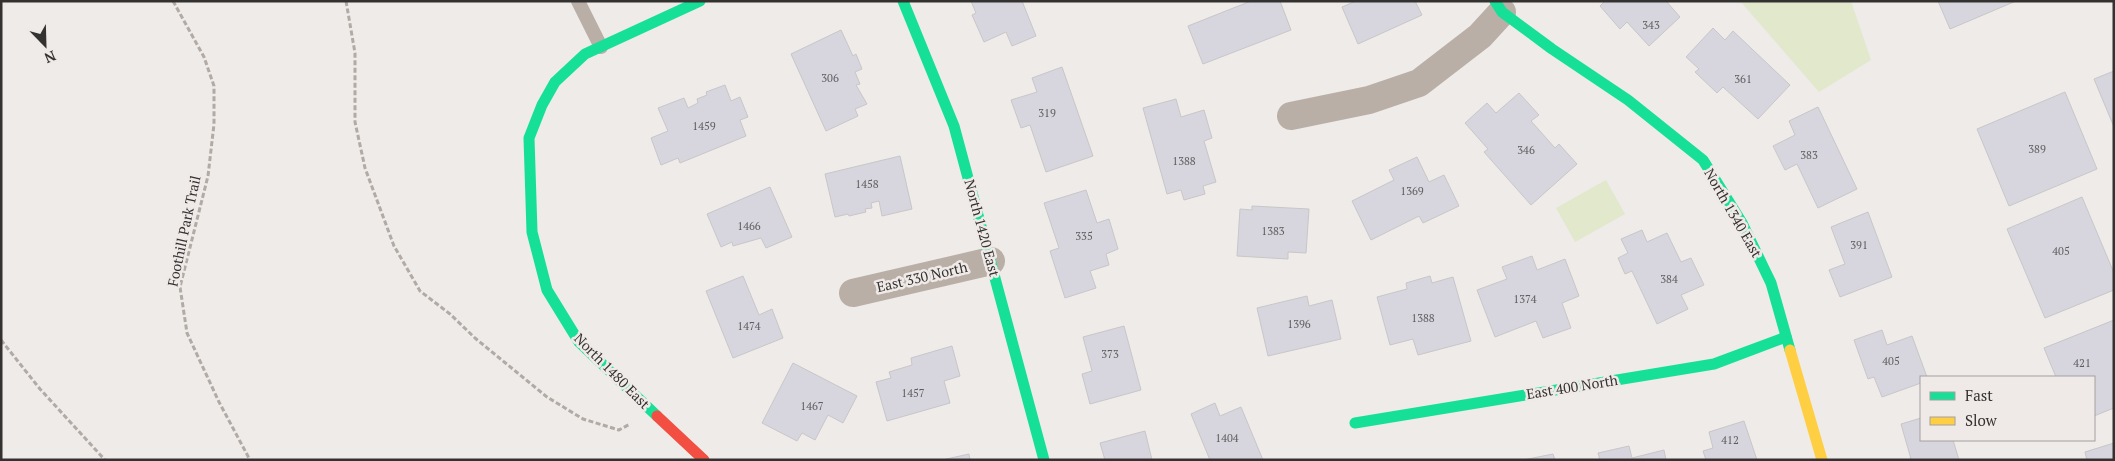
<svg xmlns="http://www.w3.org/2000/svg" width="2115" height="461" viewBox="0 0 2115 461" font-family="'PT Serif',serif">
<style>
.green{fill:#e2e8cc}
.building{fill:#d7d6df;stroke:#c8c6c6}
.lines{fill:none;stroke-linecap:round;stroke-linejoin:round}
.path{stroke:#b2aaa4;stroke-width:3;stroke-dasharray:5 2.5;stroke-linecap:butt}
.lane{stroke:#baafa6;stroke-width:14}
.street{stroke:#baafa6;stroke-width:28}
.fast{stroke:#16e098;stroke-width:11}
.slow{stroke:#ffcf43;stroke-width:11}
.jam{stroke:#f24e42;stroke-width:11}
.labels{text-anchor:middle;stroke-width:5;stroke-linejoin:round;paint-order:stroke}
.number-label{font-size:11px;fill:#5e5d5e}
.street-label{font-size:14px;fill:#343231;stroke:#efeae8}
</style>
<rect width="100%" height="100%" fill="#eeebe9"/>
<g class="green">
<path d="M1740 1H1851L1871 60 1819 92Z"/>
<path d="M1606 180 1625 214 1575 242 1556 208Z"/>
</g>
<g class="building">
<path d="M971 1H1022L1036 36 1012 46 1006 32 984 42 972 15 976 13Z"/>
<path d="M1251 1H1280L1291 30 1203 64 1188 26Z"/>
<path d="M1356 1H1415L1422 15 1358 44 1342 7Z"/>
<path d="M1605 1H1666L1680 17 1649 46 1627 22 1620 29 1600 6Z"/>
<path d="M1938 1H2016L1950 29Z"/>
<path d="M1713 28 1725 40 1733 31 1790 85 1758 119 1723 87 1717 93 1695 72 1699 69 1686 57Z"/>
<path d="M841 30 853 56 856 54 862 69 855 72 860 84 856 85 867 104 855 109 858 116 826 131 791 54Z"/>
<path d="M1062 67 1093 156 1046 172 1030 125 1021 128 1011 100 1037 92 1032 78Z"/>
<path d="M2114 71V127L2094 79Z"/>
<path d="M725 85 731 101 740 97 748 117 740 120 746 136 680 163 678 158 661 165 651 138 668 131 658 108 684 98 688 108 698 103 697 99 707 95 706 92Z"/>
<path d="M2065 92 2097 169 2009 206 1977 129Z"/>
<path d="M1519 93 1539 115 1531 121 1555 148 1559 144 1577 164 1531 205 1484 152 1488 149 1465 123 1487 103 1496 113Z"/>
<path d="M1176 99 1181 117 1204 110 1212 138 1204 141 1216 182 1203 186 1205 194 1184 200 1181 190 1167 194 1143 108Z"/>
<path d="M1818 107 1857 189 1818 208 1797 164 1785 170 1773 146 1795 135 1789 121Z"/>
<path d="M900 156 912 209 882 216 879 201 871 203 872 208 865 209 866 212 849 216 848 214 835 217 825 174Z"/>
<path d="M1417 157 1429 182 1444 175 1459 206 1423 223 1419 216 1371 240 1352 201 1394 180 1389 170Z"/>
<path d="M770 187 792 237 766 248 761 238 733 246 732 242 721 247 707 214Z"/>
<path d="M1086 190 1097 223 1109 219 1118 249 1106 254 1109 265 1090 271 1096 288 1065 298 1050 251 1059 248 1044 203Z"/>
<path d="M2082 197 2114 273V290L2045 318 2007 229Z"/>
<path d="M1252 206 1309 209 1306 253 1288 252V259L1237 256 1240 209 1252 210Z"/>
<path d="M1868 212 1892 277 1840 297 1829 270 1845 264 1831 227Z"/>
<path d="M1642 230 1647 242 1667 233 1681 262 1691 258 1704 285 1681 295 1688 309 1657 324 1632 271 1625 274 1618 258 1628 253 1621 239Z"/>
<path d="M1532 256 1537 270 1565 259 1579 296 1562 303 1571 328 1543 338 1536 321 1495 337 1477 290 1507 279 1502 267Z"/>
<path d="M743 276 759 315 772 309 783 338 733 358 706 291Z"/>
<path d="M1430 276 1432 283 1453 277 1471 341 1418 355 1413 339 1390 345 1377 297 1407 289 1406 283Z"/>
<path d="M1307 296 1309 306 1332 300 1341 339 1268 356 1257 308Z"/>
<path d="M2114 320V408L2094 416V377H2056L2044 348Z"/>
<path d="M1124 326 1141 390 1090 404 1082 374 1092 371 1083 337Z"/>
<path d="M1882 330 1887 345 1912 336 1927 377H1921V383L1882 397 1874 377 1868 379 1854 340Z"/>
<path d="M952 346 960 376 944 381 950 403 887 421 876 382 891 378 889 372 912 365 911 358Z"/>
<path d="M793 363 857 396 843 423 828 415 815 440 802 433 797 441 762 423Z"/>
<path d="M1215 403 1220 416 1241 407 1263 460H1210L1191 414Z"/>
<path d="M1921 418V440H1953L1959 460H1907L1911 459 1901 424Z"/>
<path d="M1744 421 1757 460H1706L1703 451 1713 448 1709 432Z"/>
<path d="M1145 431 1152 460H1105L1100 443Z"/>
<path d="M2114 443V460H2087L2085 452Z"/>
<path d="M1629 446 1632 458 1664 450 1666 460H1600L1598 453Z"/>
<path d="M969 454 970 460H942Z"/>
<path d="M1553 454 1555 460H1523Z"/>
</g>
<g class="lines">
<g class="path">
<path d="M173 1 204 57 214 86V124L208 176 180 287 187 333 219 402 250 460"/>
<path d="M346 1 355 53V122L365 168 394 246 420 291 450 314 475 338 547 397 583 419 619 430 630 424"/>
<path d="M1 340 40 389 105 460"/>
</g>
<path class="lane" d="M578 1 601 47"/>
<g class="street">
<path d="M1291 116 1369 100 1419 83 1480 36 1502 12"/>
<path d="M853 293 991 261"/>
</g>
<g class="fast">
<path d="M903 1 954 126 1044 460"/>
<path d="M1495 1 1502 12 1552 49 1628 100 1703 160 1742 223 1771 283 1790 350"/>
<path d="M657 416 579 342 547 290 532 232 529 138 542 105 555 82 585 54 700 1"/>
<path d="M1355 423 1714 364 1786 337"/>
</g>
<path class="slow" d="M1790 350 1822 460"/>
<path class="jam" d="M657 416 704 460"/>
</g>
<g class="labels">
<g class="number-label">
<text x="1651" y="29">343</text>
<text x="830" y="82">306</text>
<text x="1743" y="83">361</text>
<text x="1047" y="117">319</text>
<text x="704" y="130">1459</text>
<text x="2037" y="153">389</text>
<text x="1526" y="154">346</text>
<text x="1809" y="159">383</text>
<text x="1184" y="165">1388</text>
<text x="867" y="188">1458</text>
<text x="1412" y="195">1369</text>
<text x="749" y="230">1466</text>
<text x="1273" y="235">1383</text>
<text x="1084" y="240">335</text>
<text x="1859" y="249">391</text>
<text x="2061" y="255">405</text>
<text x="1669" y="283">384</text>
<text x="1525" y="303">1374</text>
<text x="1423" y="322">1388</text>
<text x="1299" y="328">1396</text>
<text x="749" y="330">1474</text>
<text x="1110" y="358">373</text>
<text x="1891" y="365">405</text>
<text x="2082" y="367">421</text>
<text x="913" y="397">1457</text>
<text x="812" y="410">1467</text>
<text x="1227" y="442">1404</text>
<text x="1730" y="444">412</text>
</g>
<g class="street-label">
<text transform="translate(1733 213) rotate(60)" y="5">North 1340 East</text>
<text transform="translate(982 228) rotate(75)" y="5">North 1420 East</text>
<text transform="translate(184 231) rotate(-78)" y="5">Foothill Park Trail</text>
<text transform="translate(922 277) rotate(-13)" y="5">East 330 North</text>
<text transform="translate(612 371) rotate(45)" y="5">North 1480 East</text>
<text transform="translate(1572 387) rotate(-9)" y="5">East 400 North</text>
</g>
</g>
<rect width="2115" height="461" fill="none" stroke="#343231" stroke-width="5"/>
<rect x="1920" y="376" width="175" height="65" fill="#efeae8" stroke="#a4a09f"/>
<rect x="1930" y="392" width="25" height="8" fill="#16e098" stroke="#a4a09f"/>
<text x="1965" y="401" font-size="15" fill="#343231">Fast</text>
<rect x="1930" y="417" width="25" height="8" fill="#ffcf43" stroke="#a4a09f"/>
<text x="1965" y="426" font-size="15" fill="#343231">Slow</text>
<g transform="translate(45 45) rotate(157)" stroke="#efeae8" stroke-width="4" paint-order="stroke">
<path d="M0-4L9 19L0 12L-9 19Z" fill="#343231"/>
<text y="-8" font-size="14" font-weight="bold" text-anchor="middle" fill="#343231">N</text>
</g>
</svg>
